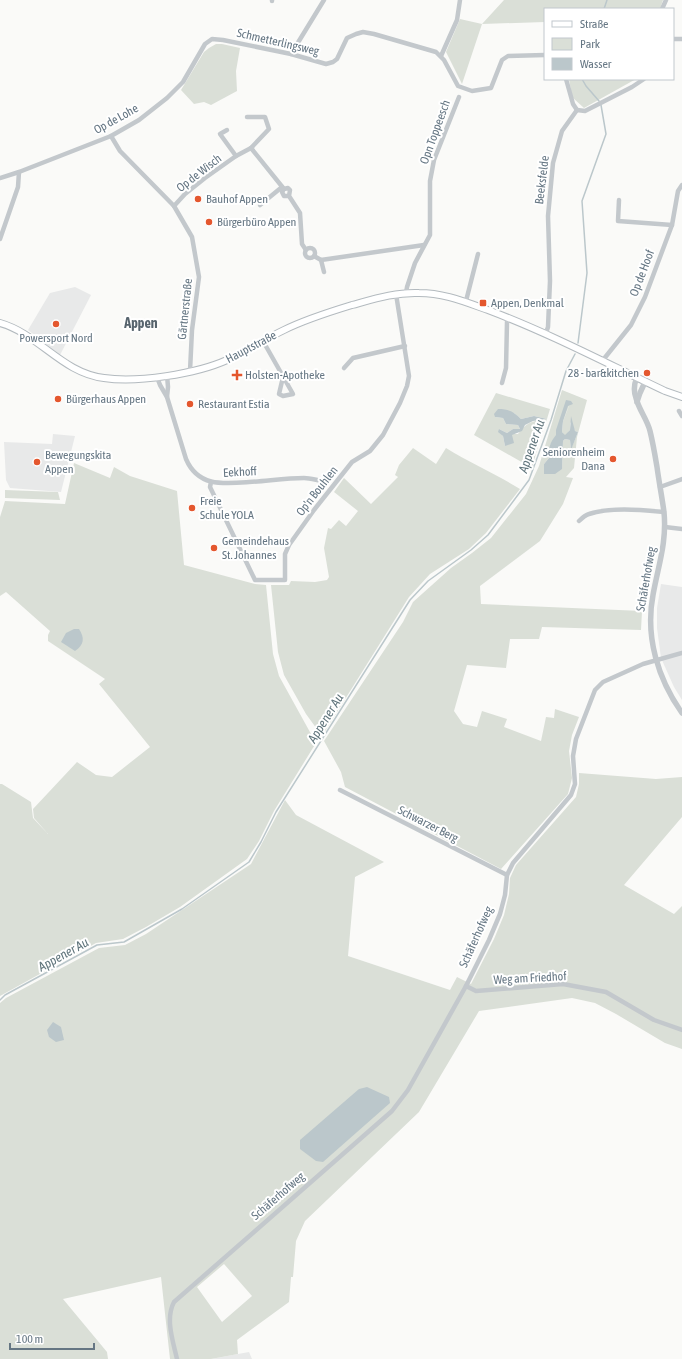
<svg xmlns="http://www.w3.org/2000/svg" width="682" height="1359" viewBox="0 0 682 1359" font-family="'Asap Condensed',sans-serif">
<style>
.built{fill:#e8e9e9}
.green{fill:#dadfd7;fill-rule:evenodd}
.water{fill:#bbc7cb}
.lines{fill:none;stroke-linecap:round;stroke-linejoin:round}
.stream{stroke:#bbc7cb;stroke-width:1.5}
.secondary-casing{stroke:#b3babf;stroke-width:8}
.minor{stroke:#c3c8cc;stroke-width:4.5}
.tertiary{stroke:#c3c8cc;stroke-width:5.5}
.secondary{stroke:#fff;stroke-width:6}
.poi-dot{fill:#e4572e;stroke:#fff;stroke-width:1.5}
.labels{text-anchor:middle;stroke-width:4;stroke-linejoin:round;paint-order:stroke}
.street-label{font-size:12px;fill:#657683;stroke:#fff}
.poi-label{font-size:12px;fill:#657683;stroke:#fff;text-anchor:start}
.water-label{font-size:13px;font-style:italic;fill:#60757c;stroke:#fff}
.quarter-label{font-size:14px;font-weight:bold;fill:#57646e;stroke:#fff}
</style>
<rect width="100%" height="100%" fill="#fafaf8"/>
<g class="built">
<path d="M75 287 91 295 60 355 28 330 50 293Z"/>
<path d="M53 434 75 436 61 492 10 488 6 480 4 442 52 444Z"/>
<path d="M661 584 682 587V700L674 687 661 658 657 628V608Z"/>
<path d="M249 1352 252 1359H211L238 1354Z"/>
</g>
<g class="green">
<path d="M504 0H663L660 9H545V22L482 24 462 84 446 52 460 19 482 24Z"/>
<path d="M216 44H222L240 48 236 71 237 91 211 105 204 102 194 104 181 90 204 52 209 48Z"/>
<path d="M569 79H636L584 108 572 97Z"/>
<path d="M562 390 587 400 577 437 574 468 566 477 573 478 563 504 540 541 480 586 481 604 642 611 641 630 542 627 539 639H510L506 668 467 665 454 711 463 724 477 727 482 711 507 719 504 727 541 741 546 717 554 718 555 709 579 717 572 735 569 751 572 778 568 794 501 869 345 787 341 772 324 741 403 622 413 602 451 568 472 553 491 538 526 494 539 466ZM571 401 563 421 562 432 565 436 570 430V422L575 431 578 432 571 449 570 440 565 439 563 441 562 468 544 464 549 458C548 447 551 444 557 434 562 424 566 412 571 401Z"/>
<path d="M496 393 550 409 547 419 534 416 521 419 514 413 495 417 503 418 506 424 518 425 520 429H513L507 433 499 429 503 436 505 446 512 434H518C527 422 532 421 547 419L541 435 532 468 474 435Z"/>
<path d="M413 448 436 464 446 448C470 463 496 474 520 489L486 533 469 549 430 574 409 597 322 736 306 714 284 675 278 652 271 585H289L291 581 315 582 327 580 329 577 324 548 328 528 331 529 339 520 346 526 358 511 334 492 344 478 371 504 398 477 395 475 399 465Z"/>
<path d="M74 463 110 478 114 467 130 476 177 491 184 565 255 584 266 585 273 654 279 676 316 743 274 811 259 841 247 859 180 907 146 927 123 939 96 943 0 996V784H2L31 802 33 818 48 834 34 818 33 809 77 762 96 775 112 777 150 747 99 684 105 679 48 641V635L50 631 6 592 0 596V517L5 501 65 504Z"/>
<path d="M5 490 58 492 60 500 5 498Z"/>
<path d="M579 773 656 779 682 777V817L624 885 674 914 682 906V1049L665 1043 616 1014 595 1003 572 998 479 1011 419 1112 305 1221 296 1241 293 1277H291L289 1302 237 1340 238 1354 211 1359H170L161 1277 63 1299 107 1352 108 1359H0V1003L6 998 99 948 125 945 146 934 251 864 285 800 296 815 384 862 355 877 348 956 450 990 457 977 471 984 494 939 504 915 509 894 510 878 516 865 576 797 579 784ZM224 1264 252 1296 222 1322 197 1287Z"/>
</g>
<g class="water">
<path d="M566 400 571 401 573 404 568 406 563 421 562 432 565 435 570 430 571 416 575 431 578 432 571 450 570 440 565 439 563 441 562 469 555 474H544V464L549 458C548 449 550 442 556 435V430Z"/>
<path d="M498 409C509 409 514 412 521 419L534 416 547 419 533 421 525 425 522 431 512 435 514 443 505 446 503 436 498 432 499 429 507 433 513 429H520L518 425 506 424 503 418 495 417 494 414Z"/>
<path d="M74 629H79C85 638 84 645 75 651L61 642 66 633Z"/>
<path d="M53 1022 61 1027 64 1040 56 1042 49 1037 47 1030Z"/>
<path d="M367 1087 389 1097 390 1103 323 1162 316 1161 300 1149V1140L359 1089Z"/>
</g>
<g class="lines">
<g class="stream">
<path d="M604 9 607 0"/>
<path d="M582 79 586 86 599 101"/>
<path d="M578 343 587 273 582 201 606 134 601 105"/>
<path d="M0 1000 5 995 97 945 124 942 182 909 249 862 261 842 276 812 410 600 428 581 471 550 488 535 529 480 551 420 566 371 575 354"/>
</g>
<g class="secondary-casing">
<path id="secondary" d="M0 323C39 334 62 373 104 378 137 383 196 374 227 360 247 351 265 339 284 330 306 319 329 312 352 305 374 299 396 292 419 293 444 293 465 302 488 310 549 333 606 363 665 391L682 397"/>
</g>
<g class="minor">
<path d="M272 1V0"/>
<path d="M662 9 666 0"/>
<path d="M673 39H682"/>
<path d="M291 54 324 0"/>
<path d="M441 56 457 20 460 0"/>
<path d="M566 79 573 104 577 110"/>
<path d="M577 110 585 111 632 87 644 79"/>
<path d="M227 130 220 134 236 156"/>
<path d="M111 136 120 151 174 206 192 237 199 277 192 330 190 371"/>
<path d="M251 148 284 189"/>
<path d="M0 178 19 172 111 136 139 120 167 98 183 82 205 44 212 39 223 40 291 54 326 64 333 62 337 59 347 38 356 34 363 32 374 34 436 52 444 60 458 86 472 91 491 88 502 60 508 56 545 55"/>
<path d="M289 196H284L282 192 284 189 288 188 290 190 289 196 300 213 302 244 306 250"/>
<path d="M619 200 618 221 672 225"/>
<path d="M260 205 282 187"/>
<path d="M174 206 185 194 205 178 236 156 251 148 269 129 265 117H247"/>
<path d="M0 239 18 187 19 172"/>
<circle cx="310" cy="253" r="5"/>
<path d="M314 256 321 260 324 272"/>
<path d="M321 260 424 245"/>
<path d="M406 293 407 287 415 263 430 235V181L434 160 459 97"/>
<path d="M466 301 478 254"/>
<path d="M546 333 548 327 550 281 548 216 553 163 562 131 577 110"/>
<path d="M263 341 293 394 283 396 279 394 283 377"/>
<path d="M603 360 631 325 645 297 672 225 678 191 682 185"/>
<path d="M344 368 353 358 405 346"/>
<path d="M157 377 160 385 167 397 186 459C198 487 223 484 249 482 267 481 286 478 304 478 310 478 316 480 322 481"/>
<path d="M502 383 506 368 507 322 509 318"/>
<path d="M167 397 168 387 167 375"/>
<path d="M679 411 682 416"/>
<path d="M211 482 210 487 255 580H285V554L289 545 314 510 352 462 370 451 383 435 400 403 407 386 409 376 396 294"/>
<path d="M660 487 682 479"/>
<path d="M579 521C582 518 585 515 589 514 611 507 641 510 664 512"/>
<path d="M665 527 682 529"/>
<path d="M340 790 507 875"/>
<path d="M466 986 476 991 563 984 606 992 654 1020 682 1030"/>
<path d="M177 1359C173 1341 165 1319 174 1302L392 1111 408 1090 466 986 489 940 500 914 505 895 507 875 513 863 571 795 575 784 573 756 576 739 595 690 603 682 643 664 682 653"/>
</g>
<g class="tertiary">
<path d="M637 377C634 384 633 390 636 398 639 410 647 419 650 431 653 443 655 455 657 467 659 482 662 497 664 512 667 543 658 566 653 595 645 637 658 679 682 713"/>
<path d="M637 402 640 393 645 382"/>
</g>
<use href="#secondary" class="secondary"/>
</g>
<g class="poi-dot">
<circle cx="198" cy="199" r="4"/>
<circle cx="209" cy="222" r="4"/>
<rect x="479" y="299" width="8" height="8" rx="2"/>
<circle cx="56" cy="324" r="4"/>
<circle cx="647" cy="373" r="4"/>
<path d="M235 369h4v4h4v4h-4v4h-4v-4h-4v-4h4z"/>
<circle cx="58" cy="399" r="4"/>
<circle cx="190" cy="404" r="4"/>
<circle cx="613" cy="459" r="4"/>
<circle cx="37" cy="462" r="4"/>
<circle cx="192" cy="508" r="4"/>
<circle cx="214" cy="548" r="4"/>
</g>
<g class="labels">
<g class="street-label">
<text transform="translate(278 42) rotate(13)" y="4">Schmetterlingsweg</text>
<text transform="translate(116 119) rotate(-29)" y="4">Op de Lohe</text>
<text transform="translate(435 132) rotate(-70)" y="4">Opn Toppeesch</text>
<text transform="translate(199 173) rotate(-38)" y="4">Op de Wisch</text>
<text transform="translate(542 180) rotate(-83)" y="4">Beeksfelde</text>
<text transform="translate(642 273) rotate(-69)" y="4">Op de Hoof</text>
<text transform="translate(185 309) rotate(-84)" y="4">Gärtnerstraße</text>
<text transform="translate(251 347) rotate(-28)" y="4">Hauptstraße</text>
<text transform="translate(240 472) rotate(-3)" y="4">Eekhoff</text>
<text transform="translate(317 491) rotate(-52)" y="4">Op'n Bouhlen</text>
<text transform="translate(646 579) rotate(-80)" y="4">Schäferhofweg</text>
<text transform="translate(428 824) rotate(27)" y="4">Schwarzer Berg</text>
<text transform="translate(476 937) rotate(-66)" y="4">Schäferhofweg</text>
<text transform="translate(530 978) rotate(-3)" y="4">Weg am Friedhof</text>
<text transform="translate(278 1196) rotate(-41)" y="4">Schäferhofweg</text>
</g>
<g class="poi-label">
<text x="206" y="203">Bauhof Appen</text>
<text x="217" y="226">Bürgerbüro Appen</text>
<text x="491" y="307">Appen, Denkmal</text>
<text x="56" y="342" text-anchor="middle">Powersport Nord</text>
<text x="639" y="377" text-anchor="end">28 - bar&amp;kitchen</text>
<text x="245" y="379">Holsten-Apotheke</text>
<text x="66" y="403">Bürgerhaus Appen</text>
<text x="198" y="408">Restaurant Estia</text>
<text x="605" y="456" text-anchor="end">Seniorenheim<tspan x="605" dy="14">Dana</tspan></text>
<text x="45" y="459">Bewegungskita<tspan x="45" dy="14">Appen</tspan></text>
<text x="200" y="505">Freie<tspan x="200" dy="14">Schule YOLA</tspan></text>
<text x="222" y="545">Gemeindehaus<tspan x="222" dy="14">St. Johannes</tspan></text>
</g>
<g class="water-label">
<text transform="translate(531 446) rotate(-71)" y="5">Appener Au</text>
<text transform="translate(325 718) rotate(-58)" y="5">Appener Au</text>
<text transform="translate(63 954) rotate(-29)" y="5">Appener Au</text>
</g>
<g class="quarter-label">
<text x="141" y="328">Appen</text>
</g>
</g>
<rect x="544" y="8" width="130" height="72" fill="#ffffff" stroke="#c1c8cd"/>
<rect x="552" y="21" width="20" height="6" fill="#ffffff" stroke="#c1c8cd"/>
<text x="580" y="28" font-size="12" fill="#657683">Straße</text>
<rect x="552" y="38" width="20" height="12" fill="#dadfd7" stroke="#c1c8cd"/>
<text x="580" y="48" font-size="12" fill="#657683">Park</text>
<rect x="552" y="58" width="20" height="12" fill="#bbc7cb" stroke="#c1c8cd"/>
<text x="580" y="68" font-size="12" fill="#657683">Wasser</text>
<path d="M10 1343v6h84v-6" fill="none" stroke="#657683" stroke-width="2"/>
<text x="16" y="1343" font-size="12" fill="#657683" stroke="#ffffff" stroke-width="3" paint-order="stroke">100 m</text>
</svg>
